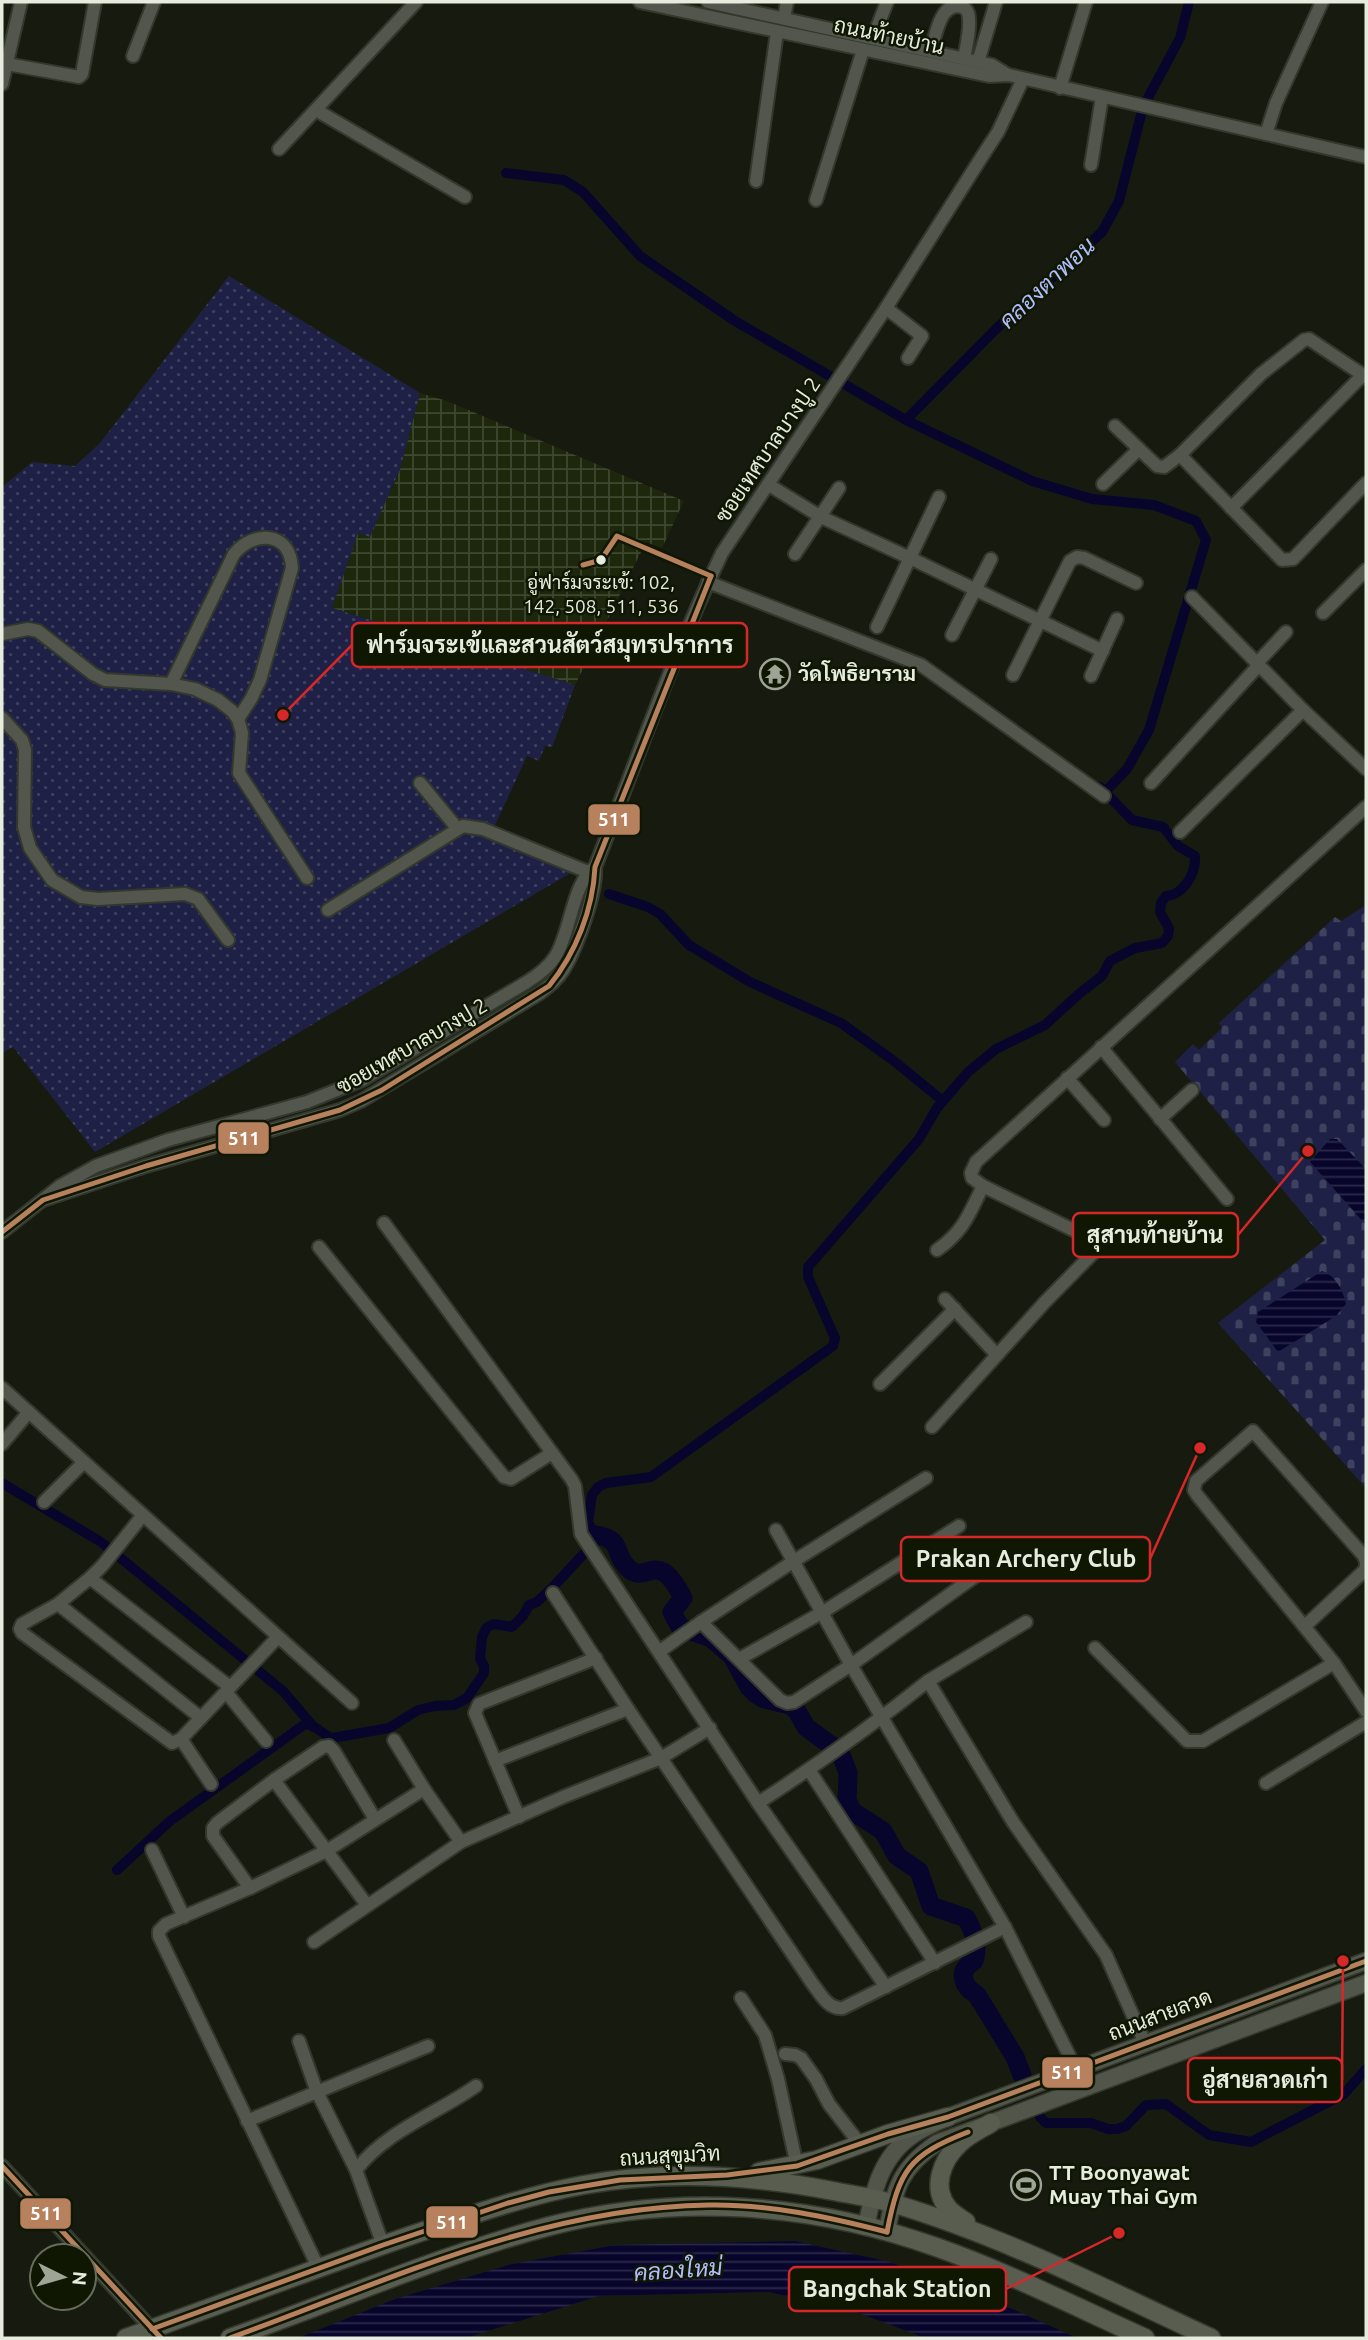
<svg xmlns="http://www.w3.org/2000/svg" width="1368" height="2340" viewBox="0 0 1368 2340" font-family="Ubuntu,Sarabun,sans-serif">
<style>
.industrial{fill:url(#industrial-grid)}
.cemetery{fill:url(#cemetery-stones)}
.park{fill:url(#park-dots)}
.water{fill:url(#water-rules)}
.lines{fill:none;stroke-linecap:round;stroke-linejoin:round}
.canal{stroke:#08052c;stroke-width:10}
.river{stroke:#08052c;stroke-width:19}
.minor-casing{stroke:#33382d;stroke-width:16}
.major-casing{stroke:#33382d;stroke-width:19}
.highway-casing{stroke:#33382d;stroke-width:21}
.minor{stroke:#52564d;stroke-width:12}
.major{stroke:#52564a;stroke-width:16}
.highway{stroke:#585d50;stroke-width:18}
.bus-1-casing{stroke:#0f1703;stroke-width:10}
.bus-1{stroke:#b6815c;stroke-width:5}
.bus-dot{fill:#e6edde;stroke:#0f1703;stroke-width:2.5}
.labels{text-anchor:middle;stroke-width:5;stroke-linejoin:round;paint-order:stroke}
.bus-label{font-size:19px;fill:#e6edde;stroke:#0f1703}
.street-label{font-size:21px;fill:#e6edde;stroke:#0f1703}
.poi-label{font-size:21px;font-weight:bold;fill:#e6edde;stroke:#0f1703;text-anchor:start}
.water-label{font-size:23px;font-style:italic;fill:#b2bdfd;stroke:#0f1703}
.leader{fill:none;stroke:#d62828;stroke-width:2.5}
.callout-dot{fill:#d62828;stroke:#0f1703;stroke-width:2.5}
.callout{fill:#0f1703;stroke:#d62828;stroke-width:2.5}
.callout-label{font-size:23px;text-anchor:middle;font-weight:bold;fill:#e6edde}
.line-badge{stroke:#0f1703;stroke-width:2.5}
.badge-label{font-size:19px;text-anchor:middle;font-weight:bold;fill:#fff}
</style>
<defs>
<pattern id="industrial-grid" width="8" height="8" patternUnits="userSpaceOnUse" patternTransform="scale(1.75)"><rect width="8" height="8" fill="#1d270c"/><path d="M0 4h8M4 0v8" fill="none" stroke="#3e472f"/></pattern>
<pattern id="cemetery-stones" width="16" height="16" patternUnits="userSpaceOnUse" patternTransform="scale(1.75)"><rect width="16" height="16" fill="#1e2145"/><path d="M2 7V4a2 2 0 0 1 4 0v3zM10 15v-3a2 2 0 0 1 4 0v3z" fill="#3f425f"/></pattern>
<pattern id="park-dots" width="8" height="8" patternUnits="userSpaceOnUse" patternTransform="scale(1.75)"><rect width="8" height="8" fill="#1e2145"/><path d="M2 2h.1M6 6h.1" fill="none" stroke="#3f425f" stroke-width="1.8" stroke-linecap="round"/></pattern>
<pattern id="water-rules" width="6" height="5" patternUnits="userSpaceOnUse" patternTransform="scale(1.75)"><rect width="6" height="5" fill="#08052c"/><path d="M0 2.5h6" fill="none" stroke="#2c2a4a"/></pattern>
</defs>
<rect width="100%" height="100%" fill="#171b0f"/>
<path class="industrial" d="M420 393 447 401 684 501 662 548 646 542 575 685 332 608 358 532 393 487 400 469Z"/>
<path class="cemetery" d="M1366 905V1488L1218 1323 1325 1240 1175 1062 1193 1044 1199 1050 1222 1028 1219 1023 1335 917 1341 921Z"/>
<path class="park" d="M229 276 420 393 400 469 370 537 358 533 332 608 575 685 552 747 545 746 539 761 527 756 490 836 574 871 95 1152 13 1047 2 1053V487L32 462 75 466 100 443Z"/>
<g class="water">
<path d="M1330 1139H1337L1366 1169V1225L1310 1162Z"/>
<path d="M1322 1271C1336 1276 1343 1290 1346 1304L1336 1316 1278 1352 1256 1322 1258 1312Z"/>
<path d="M795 2241 890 2262 1015 2310 1077 2338H925L851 2310 768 2292 599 2296 466 2338H298L395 2299 512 2264 615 2245Z"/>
</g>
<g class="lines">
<g class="canal">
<path d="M506 173 564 180 583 192 640 256 735 321 906 420 1032 481 1092 499 1154 505 1196 521 1206 540 1149 730 1127 769 1106 791"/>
<path d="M906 420 996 329 1102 232 1119 201 1143 107 1180 38 1189 2"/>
<path d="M609 894 648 907 660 914 689 945 750 982 841 1023 894 1061 943 1101"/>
<path d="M2 1483 101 1542 283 1691 312 1725"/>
<path d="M117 1870 170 1821 305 1724C316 1725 322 1734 332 1738L389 1728 418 1710 435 1706 454 1705 467 1698 484 1673V1666L480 1659 482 1637 487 1627 494 1624 512 1627 523 1616 529 1605 537 1602 552 1588 593 1544 595 1535 588 1522 592 1495 598 1487 606 1483 651 1477 833 1346 835 1338 808 1277V1267L919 1139 937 1108 968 1072 996 1049 1045 1025 1080 993 1102 976 1110 961 1135 948 1162 943 1168 936 1169 928 1160 912 1161 903 1166 896C1184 895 1196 873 1195 856L1178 846 1163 827 1132 820 1100 787"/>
<path d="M1040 2117 1046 2123H1091L1108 2129H1117L1126 2126 1146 2105 1166 2104 1209 2135 1251 2142 1344 2094 1366 2069"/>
</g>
<path class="river" d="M595 1535C624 1539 612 1552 628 1568 647 1587 656 1545 683 1598L672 1612 680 1627 711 1638 732 1656 749 1687 756 1694 764 1699 790 1705 797 1711 806 1727 836 1749 842 1757 848 1773 847 1800 852 1811 883 1831 897 1856 919 1871 931 1906 966 1918C974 1931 979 1946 974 1961 957 1971 962 1986 977 1995L1015 2057 1022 2075"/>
<g class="minor-casing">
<g id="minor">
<path d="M640 2 989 76 1009 75 1366 157"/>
<path d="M708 2 992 65 1008 75"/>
<path d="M784 18 787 2"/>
<path d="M873 38 887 2"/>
<path d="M931 51C935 38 940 0 962 7 968 9 969 15 969 20 970 33 966 46 964 59"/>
<path d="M133 56 154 2"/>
<path d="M978 62 996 2"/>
<path d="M7 64 79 77 82 74 95 2"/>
<path d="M2 84 21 2"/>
<path d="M1060 88 1086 2"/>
<path d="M316 110 465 197"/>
<path d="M1266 134 1276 103 1322 2"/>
<path d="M279 149 416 2"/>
<path d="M1091 165 1102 97"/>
<path d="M756 181 777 32"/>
<path d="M816 200 863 50"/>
<path d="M886 308 922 336 908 358"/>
<path d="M1366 377 1309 339 1304 340 1261 374 1180 455 1282 560 1293 559 1366 483"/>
<path d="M1115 426 1157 466 1164 467 1180 455"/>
<path d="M1103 484 1139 449"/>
<path d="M769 485 821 517 910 558 1103 651"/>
<path d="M1231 508 1363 375"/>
<path d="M795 554 839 488"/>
<path d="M708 582 921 665 1104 796"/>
<path d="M1192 597 1303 710 1366 769"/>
<path d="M1323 613 1366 570"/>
<path d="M877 627 939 497"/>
<path d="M2 634 28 629 38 631 93 674 105 680 171 684 195 689 218 700 232 711 238 719 242 733 239 773 307 878"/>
<path d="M952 635 991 559"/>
<path d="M1257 663 1286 632"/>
<path d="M1013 675 1070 561 1077 557 1084 558 1136 583"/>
<path d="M1091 676 1117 619"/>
<path d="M171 684 234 554C254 530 290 531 292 568L260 680 251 699 238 719"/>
<path d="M2 718 22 740 25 750 24 827 30 848 52 880 81 897 98 899 185 894 198 899 228 940"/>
<path d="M420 783 457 828"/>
<path d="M1151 783 1259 665"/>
<path d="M1180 832 1303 710"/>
<path d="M328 910 463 826 483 829 588 872"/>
<path d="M1101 1047 1227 1199"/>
<path d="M1067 1078 1104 1120"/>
<path d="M1160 1119 1192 1090"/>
<path d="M43 1200 146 1166 340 1110 361 1101 540 993C549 986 558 979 564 969 577 947 597 892 595 867 636 763 673 655 722 553L886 308 983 155 998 132 1023 79"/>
<path d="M384 1223 572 1480 575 1486 581 1534 758 1803C817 1765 873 1725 928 1681"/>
<path d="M2 1232 60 1186 96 1166 168 1140 307 1102 362 1080 527 982C538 975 548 968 555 957 571 932 572 883 595 867"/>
<path d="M319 1247 504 1477 511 1479 552 1453"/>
<path d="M937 1250C964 1231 969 1214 983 1186"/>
<path d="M945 1299 997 1355"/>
<path d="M880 1384 955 1309"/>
<path d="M2 1388 352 1703"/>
<path d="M932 1427 1045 1302 1102 1244 983 1186 972 1178 971 1173 976 1162 1366 807"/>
<path d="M2 1444 29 1412"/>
<path d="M44 1502 84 1462"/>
<path d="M143 1515 103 1565 90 1578 58 1604 22 1624 20 1629 22 1633 172 1743 181 1739 278 1637"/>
<path d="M776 1530 851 1665 1005 1927 1085 2087"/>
<path d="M1366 1562 1364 1556 1253 1431 1196 1481 1194 1490 1197 1495 1334 1663 1366 1711"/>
<path d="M90 1578 230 1687"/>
<path d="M58 1604 201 1718"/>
<path d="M701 1622 794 1561 926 1478"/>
<path d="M1026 1622 928 1681 1013 1822 1106 1955 1145 2043"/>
<path d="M1305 1626 1365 1570 1366 1565"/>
<path d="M1095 1648 1187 1741H1203L1334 1663"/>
<path d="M660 1651 701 1622 780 1700 787 1703 794 1702 851 1665 988 1567"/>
<path d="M739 1659 823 1612 959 1526"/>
<path d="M226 1692 266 1741"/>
<path d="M628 1709 812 1983C820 1993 828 2010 843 2008L1005 1927"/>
<path d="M181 1739 211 1784"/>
<path d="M394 1740 424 1789"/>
<path d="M495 1761 628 1709 553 1593"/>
<path d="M809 1770 935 1963"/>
<path d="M274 1780 323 1747 329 1746 334 1751 375 1819"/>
<path d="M1266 1783 1366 1722"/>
<path d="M758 1803 886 1987"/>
<path d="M519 1817 475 1713 479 1704 596 1658"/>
<path d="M152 1850 184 1917"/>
<path d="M250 1888 328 1850 424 1789 461 1842"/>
<path d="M314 1942 461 1842 563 1797 661 1758 710 1728"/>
<path d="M741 1998 765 2035 778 2079 797 2166"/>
<path d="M299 2041 317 2092 356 2170"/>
<path d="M785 2054 795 2055 801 2058 816 2079 829 2104 860 2144"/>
<path d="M247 2121 428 2046"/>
<path d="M2 2166 152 2329"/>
<path d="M383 2245 356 2170C386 2131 436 2114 476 2086"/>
<path d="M319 2269 159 1936V1931L166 1924 250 1888 213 1836V1828L217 1823 274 1780 367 1905"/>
</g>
</g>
<g class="major-casing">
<g id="major">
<path d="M866 2227C873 2192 881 2156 913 2135 923 2128 936 2123 948 2117L1366 1961"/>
<path d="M887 2232C894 2189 900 2168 937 2143L1366 1983"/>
</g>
</g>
<g class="highway-casing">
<g id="highway">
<path d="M759 2172 817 2160 888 2134 948 2117"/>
<path d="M966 2222C960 2218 952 2213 948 2208 931 2188 942 2160 959 2144 968 2135 981 2129 991 2123"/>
<path d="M126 2338C222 2304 316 2268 412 2235 469 2216 524 2196 583 2185 666 2170 750 2175 833 2191 854 2195 875 2198 895 2204 1005 2237 1107 2290 1211 2338"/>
<path d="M230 2338C337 2301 440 2255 550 2226 676 2193 813 2203 936 2247 1007 2272 1076 2307 1145 2338"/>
</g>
</g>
<use href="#minor" class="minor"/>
<use href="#major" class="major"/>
<use href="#highway" class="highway"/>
<g class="bus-1-casing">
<g id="bus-1">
<path d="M583 565 601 560 617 536 711 576"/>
<path d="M2 1232 43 1200 146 1166 340 1110 382 1090 549 986C576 953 593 909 595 867L711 576"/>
<path d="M2 2166 161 2338"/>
<path d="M887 2232C899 2170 909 2155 968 2132"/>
<path d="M152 2329 383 2245 508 2203 549 2192 620 2180 727 2175 797 2166 888 2134 948 2117 1366 1961"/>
<path d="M230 2338C385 2282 541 2207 709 2205 769 2204 829 2217 887 2232"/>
</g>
</g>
<use href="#bus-1" class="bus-1"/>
</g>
<defs>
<g id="temple-ring" transform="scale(1.575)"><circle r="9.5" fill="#0f1703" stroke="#9ea496" stroke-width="1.5"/><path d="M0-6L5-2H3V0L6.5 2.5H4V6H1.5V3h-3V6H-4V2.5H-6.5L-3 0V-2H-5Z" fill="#9ea496"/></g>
<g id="stadium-ring" transform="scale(1.575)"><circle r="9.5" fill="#0f1703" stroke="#9ea496" stroke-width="1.5"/><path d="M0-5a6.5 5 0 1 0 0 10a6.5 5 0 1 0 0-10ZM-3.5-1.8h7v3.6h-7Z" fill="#9ea496"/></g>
</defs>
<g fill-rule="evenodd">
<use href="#temple-ring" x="775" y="674"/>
<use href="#stadium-ring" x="1026" y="2185"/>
</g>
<circle class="bus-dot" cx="601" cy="560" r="6"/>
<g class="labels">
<g class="bus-label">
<text x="601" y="589">อู่ฟาร์มจระเข้: 102,<tspan x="601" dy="24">142, 508, 511, 536</tspan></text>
</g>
<g class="street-label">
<text transform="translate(889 36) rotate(12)" y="7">ถนนท้ายบ้าน</text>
<text transform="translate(768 450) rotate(-56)" y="7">ซอยเทศบาลบางปู 2</text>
<text transform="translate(412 1046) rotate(-30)" y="7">ซอยเทศบาลบางปู 2</text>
<text transform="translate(1160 2015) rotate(-21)" y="7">ถนนสายลวด</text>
<text transform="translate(670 2156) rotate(-3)" y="7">ถนนสุขุมวิท</text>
</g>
<g class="poi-label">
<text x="798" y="681">วัดโพธิยาราม</text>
<text x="1049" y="2180">TT Boonyawat<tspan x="1049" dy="24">Muay Thai Gym</tspan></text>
</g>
<g class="water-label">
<text transform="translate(1047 283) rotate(-43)" y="8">คลองตาพอน</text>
<text transform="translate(678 2270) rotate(-4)" y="8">คลองใหม่</text>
</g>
</g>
<path class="leader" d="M283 715L352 645M1308 1151L1238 1235M1200 1448L1150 1559M1343 1961L1342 2080M1119 2233L1006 2289"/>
<g class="callout-dot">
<circle cx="283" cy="715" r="7"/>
<circle cx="1308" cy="1151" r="7"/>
<circle cx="1200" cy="1448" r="7"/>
<circle cx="1343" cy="1961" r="7"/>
<circle cx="1119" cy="2233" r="7"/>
</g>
<g class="callout">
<rect x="352" y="623" width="395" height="44" rx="7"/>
<rect x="1073" y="1213" width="165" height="44" rx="7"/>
<rect x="901" y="1537" width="249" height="44" rx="7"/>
<rect x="1188" y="2058" width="154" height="44" rx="7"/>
<rect x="789" y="2267" width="217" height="44" rx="7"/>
</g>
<g class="callout-label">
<text x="550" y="653">ฟาร์มจระเข้และสวนสัตว์สมุทรปราการ</text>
<text x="1155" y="1243">สุสานท้ายบ้าน</text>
<text x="1026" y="1567">Prakan Archery Club</text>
<text x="1265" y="2088">อู่สายลวดเก่า</text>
<text x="897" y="2297">Bangchak Station</text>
</g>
<g class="line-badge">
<rect x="587" y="803" width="54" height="33" rx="7" fill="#b6815c"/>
<rect x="217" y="1121" width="53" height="34" rx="7" fill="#b6815c"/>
<rect x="1041" y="2056" width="53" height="33" rx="7" fill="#b6815c"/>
<rect x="19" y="2197" width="53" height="33" rx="7" fill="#b6815c"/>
<rect x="425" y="2205" width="54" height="34" rx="7" fill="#b6815c"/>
</g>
<g class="badge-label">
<text x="614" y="826">511</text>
<text x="244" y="1145">511</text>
<text x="1067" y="2079">511</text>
<text x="46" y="2220">511</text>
<text x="452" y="2229">511</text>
</g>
<rect width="1368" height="2340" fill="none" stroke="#e6edde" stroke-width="7"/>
<g transform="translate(63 2277) rotate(95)"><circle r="33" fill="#0f1703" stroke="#656d5b" stroke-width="2"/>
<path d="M0-5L12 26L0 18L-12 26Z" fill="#9ea496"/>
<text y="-10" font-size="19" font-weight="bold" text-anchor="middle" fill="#e6edde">N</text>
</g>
</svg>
